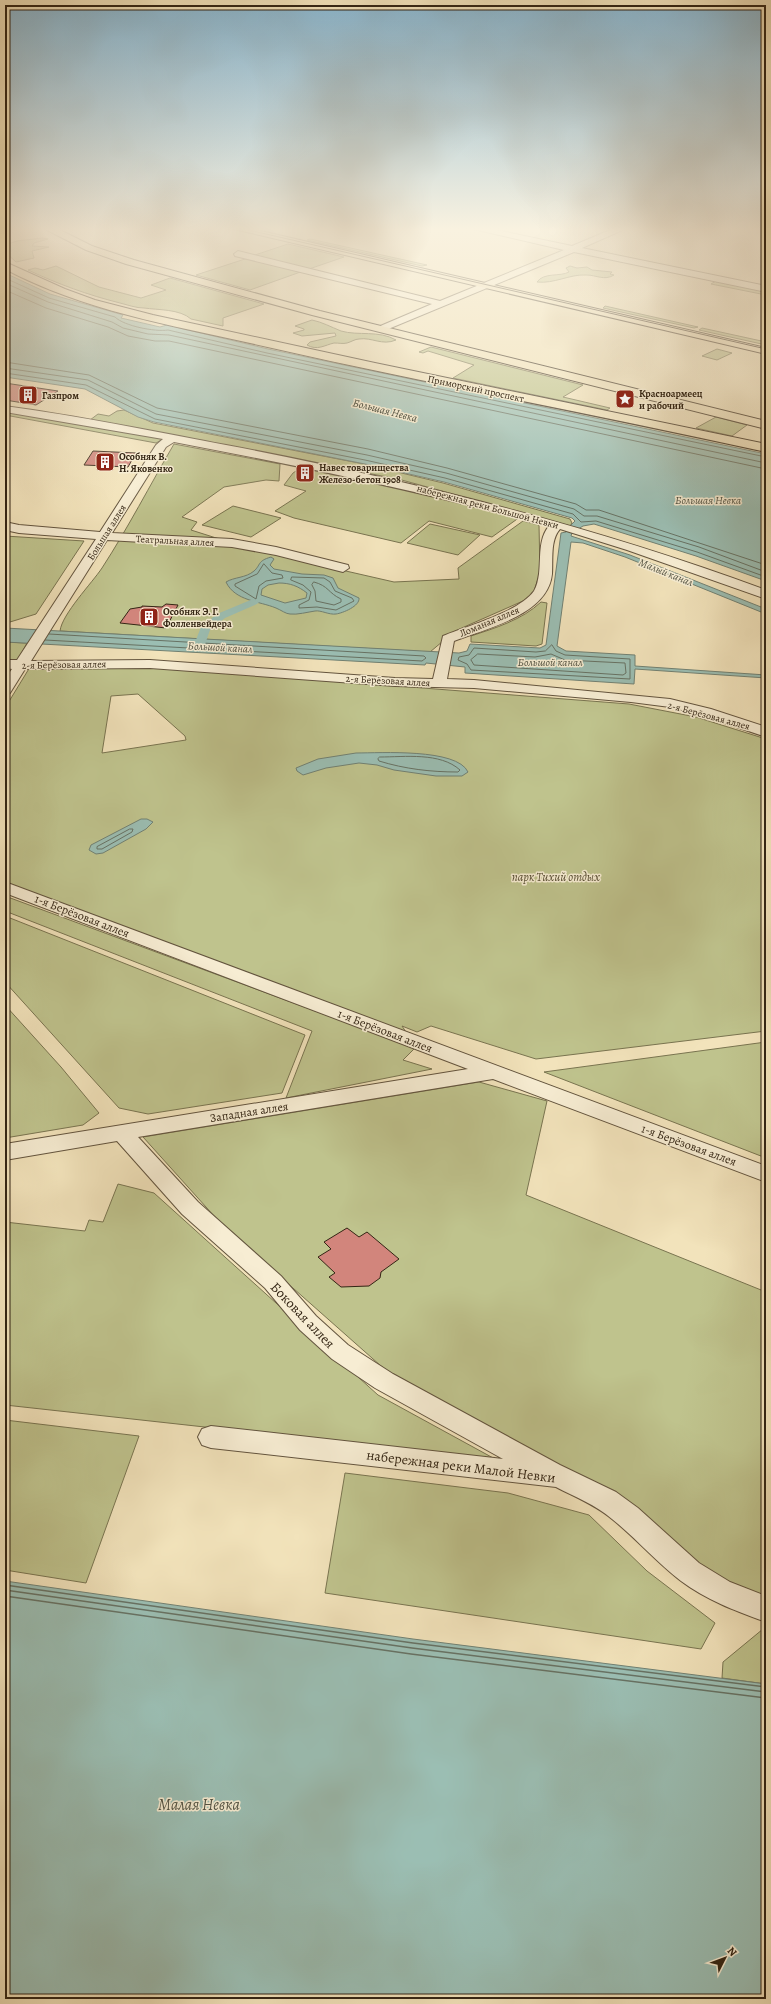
<svg xmlns="http://www.w3.org/2000/svg" width="771" height="2004" viewBox="0 0 771 2004" font-family="Alegreya,serif">
<style>
.green{fill:#bfc38d;stroke:#797450;fill-rule:evenodd}
.water{fill:#9bbeb3;stroke:#718173;fill-rule:evenodd}
.lines{fill:none;stroke-linecap:round;stroke-linejoin:round}
.shore-far1{stroke:#677264;stroke-width:1}
.shore{stroke:#677264;stroke-width:1.5}
.canal{fill:#9bbeb3;fill-rule:evenodd}
.building{fill:#d2857c;stroke:#332514}
.minor-casing{stroke:#63543e;stroke-width:2}
.major-casing{stroke:#332514;stroke-width:2}
.minor{fill:#f7edd3;fill-rule:evenodd}
.major{fill:#f2e3bb;fill-rule:evenodd}
.tram{stroke:#332514;stroke-width:1}
.rail{stroke:#332514;stroke-width:1.5;stroke-dasharray:3.5 3.5;stroke-linecap:butt}
.labels{text-anchor:middle;stroke-width:3;stroke-linejoin:round;paint-order:stroke}
.far-street-label{font-size:10px;fill:#332514;stroke:#f7edd3}
.far-poi-label{font-size:10px;font-weight:bold;fill:#332514;stroke:#f7edd3;text-anchor:start}
.far-water-label{font-size:11px;font-style:italic;fill:#525344;stroke:#f7edd3}
.park-label{font-size:12px;font-style:italic;fill:#564c32;stroke:#f7edd3}
.street-label{font-size:12px;fill:#332514;stroke:#f7edd3}
.near-street-label{font-size:14px;fill:#332514;stroke:#f7edd3}
.near-water-label{font-size:16px;font-style:italic;fill:#525344;stroke:#f7edd3}
</style>
<rect width="100%" height="100%" fill="#f2e3bb"/>
<filter id="stains"><feTurbulence type="fractalNoise" baseFrequency=".005" numOctaves="4"/><feColorMatrix values="0 0 0 0 .2 0 0 0 0 .09 0 0 0 0 .02 0 0 0 .5 -.17"/></filter>
<radialGradient id="worn" r=".72"><stop offset=".6" stop-color="#630" stop-opacity="0"/><stop offset="1" stop-color="#630" stop-opacity=".3"/></radialGradient>
<g class="green">
<path d="M42 238 48 239 34 243 32 246 49 247 32 251 34 258 16 262 5 252V245L17 241Z"/>
<path d="M310 239 427 265 422 266 307 240Z"/>
<path d="M288 244 344 257 309 269 252 256Z"/>
<path d="M248 258 306 270 250 290 196 275Z"/>
<path d="M56 266 99 287 141 298 166 290 151 285 170 278 264 304 223 318V326L191 319C180 309 158 310 144 308 136 308 128 305 120 303 88 295 58 284 28 270L35 268 43 270Z"/>
<path d="M570 266 577 268 587 267 592 270 612 272 610 274 614 275C604 281 597 275 586 275 570 274 554 284 537 282 544 272 560 277 569 272L566 268Z"/>
<path d="M716 281 766 291V295L711 284Z"/>
<path d="M605 306 698 327 694 328 603 308Z"/>
<path d="M312 320C322 322 331 327 341 331 358 336 379 330 396 340 382 346 372 337 359 339 355 339 351 342 347 343 343 344 339 343 334 343 325 345 317 351 307 345L310 342 336 336 335 333 302 336 293 333 304 330V329L295 326Z"/>
<path d="M702 328 766 342V345L699 330Z"/>
<path d="M431 347 583 385 563 397 610 408 607 410 453 378 474 365 428 351 423 353 419 352Z"/>
<path d="M717 349 732 353 717 360 702 356Z"/>
<path d="M124 410 153 423 364 464 443 483 570 519 572 523 570 526 398 479 90 420 98 414 109 416 117 411Z"/>
<path d="M5 411 165 438 156 443 5 415Z"/>
<path d="M716 417 747 425 732 436 696 428Z"/>
<path d="M174 444 280 464 279 481 266 480 224 487 182 517 197 522 191 530 254 550 394 582 459 579 458 568 523 521 539 525 540 573 532 597 455 631 430 652 60 631C62 614 92 583 102 568 128 528 150 485 174 444Z"/>
<path d="M305 465 520 517 492 537 429 521 401 543 294 518 275 511 306 491 284 485 293 473Z"/>
<path d="M233 506 281 518 251 537 202 525Z"/>
<path d="M430 524 480 535 458 555 407 543Z"/>
<path d="M5 536 84 541 36 614 10 622H5Z"/>
<path d="M541 602 547 603 542 644 536 646 471 642V636C495 628 522 620 541 602Z"/>
<path d="M5 642 27 643 18 660 5 659Z"/>
<path d="M30 667H152L629 704 696 717 766 739V1031L536 1059 431 1026 417 1032 402 1026 408 1035 5 882V708ZM138 694 185 736 186 740 102 753 111 696Z"/>
<path d="M5 896 415 1048 403 1060 432 1069 286 1098 312 1031 5 911Z"/>
<path d="M5 916 305 1035 282 1093 148 1114 119 1108 5 982Z"/>
<path d="M5 1005 61 1067 99 1113 83 1125 5 1138Z"/>
<path d="M766 1042V1158L544 1072Z"/>
<path d="M479 1082 547 1101 526 1195 766 1292V1601L747 1595 414 1390 381 1366 224 1227 143 1137Z"/>
<path d="M118 1184 154 1193 378 1395 495 1459 5 1405V1222L85 1231 89 1220 103 1222Z"/>
<path d="M5 1420 139 1436 86 1583 5 1570Z"/>
<path d="M345 1473 508 1493 589 1515 647 1571 715 1623 701 1649 325 1593Z"/>
<path d="M766 1623V1684L722 1678 723 1662 763 1629Z"/>
</g>
<g class="water">
<path d="M5 273 50 294 123 315 121 318 160 327 167 325 268 349 766 454V581L696 556 594 524 583 526 572 533 571 536 630 555 766 609V614L625 557 583 543 571 542 557 646 566 651 635 655V666L766 675V678L635 669 634 684 465 673V667L426 663 425 665 5 642V628L459 653 467 651 470 644 540 648 546 645 561 533 566 532 565 531 575 521 572 518 444 482 365 464 154 422 138 417 85 389 5 377Z"/>
<path d="M271 557 274 559 270 565 274 569 302 574 324 575 333 578 338 588 359 598C360 606 343 613 336 614 329 615 321 610 315 611 308 612 297 615 290 614 286 614 281 610 276 608 259 601 235 601 226 582 234 577 246 578 254 571 261 565 257 561 271 557ZM279 583C290 583 298 586 307 593L306 598 285 603 261 595 262 589 268 585Z"/>
<path d="M356 753C380 753 457 748 468 772L462 776H436L394 770 377 765 359 763 326 768 303 775 297 771 296 768 318 759Z"/>
<path d="M141 819H147L153 822 146 829 103 853 96 854 89 850 91 845Z"/>
<path d="M5 1581 413 1639 766 1684V1999H5Z"/>
</g>
<g class="lines">
<g class="shore-far1">
<path d="M5 278 49 298 115 317C124 326 155 332 168 330L267 353 766 457"/>
<path d="M5 283 48 302 112 322 123 328 148 334 169 335 766 463"/>
<path d="M5 290 46 308 108 327 128 336 155 341H169L766 469"/>
<path d="M5 362 89 375 157 408 368 449 447 468 576 504 586 510H599L766 565"/>
<path d="M5 368 88 380 156 414 367 455 446 473 574 509 584 516H597L699 547 766 572"/>
<path d="M5 373 86 385 155 419 365 460 445 478 573 514 581 522 596 521 697 552 766 577"/>
<path d="M264 564 272 573 282 575 283 578 266 581 259 586 256 599 235 586V584L257 574Z"/>
<path d="M292 577 324 578 330 582 335 591 352 598 354 601 336 610 317 607 299 608V605L309 600 311 592 303 585 291 580Z"/>
<path d="M314 582C329 586 328 593 341 599V602L334 605 316 601 315 591 312 585Z"/>
<path d="M45 640 422 661 426 658 424 656 49 634"/>
<path d="M552 645 556 651 565 655 630 659V679L471 670 467 664 458 660 459 657 469 655 474 648 536 652 545 651Z"/>
<path d="M478 654 535 657 551 654 565 660 625 663 626 673 623 675 474 665 471 660Z"/>
<path d="M380 757C405 757 440 752 460 770L458 772C431 772 405 769 379 761L378 759Z"/>
<path d="M130 829H133L132 832 102 849H97V847Z"/>
</g>
<g class="shore">
<path d="M5 1585 413 1643 766 1687"/>
<path d="M5 1590 412 1648 766 1692"/>
<path d="M5 1596 411 1654 766 1698"/>
</g>
<path class="canal" d="M253 599 259 602 257 604 225 618 210 630 204 647H196L194 645 201 627 217 614Z"/>
</g>
<g class="building">
<path d="M5 383 58 391 36 405 5 400Z"/>
<path d="M93 451 136 453 128 467 84 465Z"/>
<path d="M166 604 178 605 166 628 120 623 130 609 142 607V606L162 607Z"/>
<path d="M347 1228 359 1237 367 1232 399 1259 381 1272 380 1278 369 1286 341 1287 329 1277 335 1273 318 1257 331 1249 324 1242Z"/>
</g>
<g class="lines">
<g class="minor-casing">
<g id="minor">
<path d="M469 228H487L572 246 615 228H627L582 248 766 286V292L574 252 381 332 376 329 378 327 432 304 235 256 234 254 238 251 440 301 564 250Z"/>
<path d="M717 228H729V229L725 231Z"/>
<path d="M5 406C79 416 153 431 226 445 411 480 590 525 766 590V599L627 550 560 529C550 540 553 560 552 574 548 615 487 628 454 641L447 679 474 680 670 699 711 709 766 727V737L701 715 670 707 631 702 474 688 395 686 150 668 25 669 10 693 5 694V679L12 669 5 668V660H17L96 539 19 533 5 530V522L19 525 100 532 156 445 163 439 5 412ZM174 442C300 466 425 492 549 526 538 539 541 558 539 574 538 580 537 586 534 591 519 612 467 626 443 636L433 679 395 678 150 660 31 661 107 540 232 547 276 555 343 572 349 568 348 565 276 547 232 539 112 533 166 447Z"/>
<path d="M5 882 766 1166V1182L493 1079 138 1137 198 1202 281 1276 316 1316 348 1345 393 1374 560 1465 616 1492 638 1508 699 1563 730 1582 766 1596V1622C736 1611 706 1600 681 1581 656 1562 636 1538 612 1519 596 1505 575 1497 556 1487L211 1448 202 1445 198 1437 202 1429 211 1426 503 1459 375 1388 332 1359 300 1330 265 1288 182 1214 117 1141 5 1160V1144L468 1069 5 893Z"/>
</g>
</g>
<g class="major-casing">
<g id="major">
<path d="M43 228H56L92 246 134 260 320 311 766 421V429L312 315 126 264 86 250Z"/>
<path d="M230 228H248L766 348V354Z"/>
<path d="M5 262 65 289 95 300 153 315 375 363 766 444V452C602 416 436 385 272 348 182 327 88 313 5 269Z"/>
</g>
</g>
<use href="#minor" class="minor"/>
<use href="#major" class="major"/>
<path class="tram" d="M240 228 766 349"/>
<path class="rail" d="M761 228 766 229"/>
</g>
<linearGradient id="sky" x2="0" y2="1"><stop stop-color="#89b8d3"/><stop offset="0.45" stop-color="#f9f2e0"/><stop offset="1" stop-color="#f9f2e0" stop-opacity="0"/></linearGradient>
<rect width="771" height="509" fill="url(#sky)"/>
<defs>
<g id="building-square" transform="scale(1)"><rect x="-9" y="-9" width="18" height="18" rx="4" fill="#8f2418" stroke="#f7edd3"/><path d="M-4-6H4V6H1V3H-1V6H-4ZM-2.5-4.3h1.7v1.8h-1.7ZM.8-4.3h1.7v1.8H.8ZM-2.5-1h1.7V.8h-1.7ZM.8-1h1.7V.8H.8Z" fill="#fff"/></g>
<g id="sight-square" transform="scale(1)"><rect x="-9" y="-9" width="18" height="18" rx="4" fill="#8f2418" stroke="#f7edd3"/><path d="M0-6L1.8-2.2L6-1.7L2.9 1.2L3.7 5.4L0 3.3L-3.7 5.4L-2.9 1.2L-6-1.7L-1.8-2.2Z" fill="#fff"/></g>
</defs>
<g fill-rule="evenodd">
<use href="#building-square" x="28" y="395"/>
<use href="#sight-square" x="625" y="399"/>
<use href="#building-square" x="105" y="462"/>
<use href="#building-square" x="305" y="473"/>
<use href="#building-square" x="149" y="617"/>
</g>
<g class="labels">
<g class="far-street-label">
<text transform="translate(476 388) rotate(12)" y="4">Приморский проспект</text>
<text transform="translate(488 506) rotate(15)" y="4">набережная реки Большой Невки</text>
<text transform="translate(106 532) rotate(-58)" y="4">Большая аллея</text>
<text transform="translate(175 540) rotate(3)" y="4">Театральная аллея</text>
<text transform="translate(489 621) rotate(-23)" y="4">Ломаная аллея</text>
<text transform="translate(64 664) rotate(-1)" y="4">2-я Берёзовая аллея</text>
<text transform="translate(388 680) rotate(3)" y="4">2-я Берёзовая аллея</text>
<text transform="translate(709 715) rotate(15)" y="4">2-я Берёзовая аллея</text>
</g>
<g class="far-poi-label">
<text x="639" y="397">Красноармеец<tspan x="639" dy="12">и рабочий</tspan></text>
<text x="42" y="399">Газпром</text>
<text x="119" y="460">Особняк В.<tspan x="119" dy="12">Н. Яковенко</tspan></text>
<text x="319" y="471">Навес товарищества<tspan x="319" dy="12">Железо-бетон 1908</tspan></text>
<text x="163" y="615">Особняк Э. Г.<tspan x="163" dy="12">Фолленвейдера</tspan></text>
</g>
<g class="far-water-label">
<text transform="translate(385 410) rotate(14)" y="4">Большая Невка</text>
<text x="708" y="504">Большая Невка</text>
<text transform="translate(666 572) rotate(22)" y="4">Малый канал</text>
<text transform="translate(220 647) rotate(3)" y="4">Большой канал</text>
<text x="550" y="666">Большой канал</text>
</g>
<g class="park-label">
<text x="556" y="881">парк Тихий отдых</text>
</g>
<g class="street-label">
<text transform="translate(82 916) rotate(21)" y="4">1-я Берёзовая аллея</text>
<text transform="translate(385 1031) rotate(21)" y="4">1-я Берёзовая аллея</text>
<text transform="translate(249 1112) rotate(-9)" y="4">Западная аллея</text>
<text transform="translate(689 1145) rotate(20)" y="4">1-я Берёзовая аллея</text>
</g>
<g class="near-street-label">
<text transform="translate(303 1315) rotate(46)" y="5">Боковая аллея</text>
<text transform="translate(461 1466) rotate(7)" y="5">набережная реки Малой Невки</text>
</g>
<g class="near-water-label">
<text x="199" y="1810">Малая Невка</text>
</g>
</g>
<rect width="771" height="2004" fill="none" stroke="#f2e3bb" stroke-width="20"/>
<rect x="6" y="6" width="759" height="1992" fill="none" stroke="#332514" stroke-width="2"/>
<rect x="10" y="10" width="751" height="1984" fill="none" stroke="#332514"/>
<g transform="translate(725 1958) rotate(48)" stroke="#f7edd3" stroke-width="3" paint-order="stroke">
<path d="M0-3L7 15L0 10L-7 15Z" fill="#332514"/>
<text y="-6" font-size="11" font-weight="bold" text-anchor="middle" fill="#332514">N</text>
</g>
<rect width="100%" height="100%" filter="url(#stains)"/>
<rect width="100%" height="100%" fill="url(#worn)"/>
</svg>
